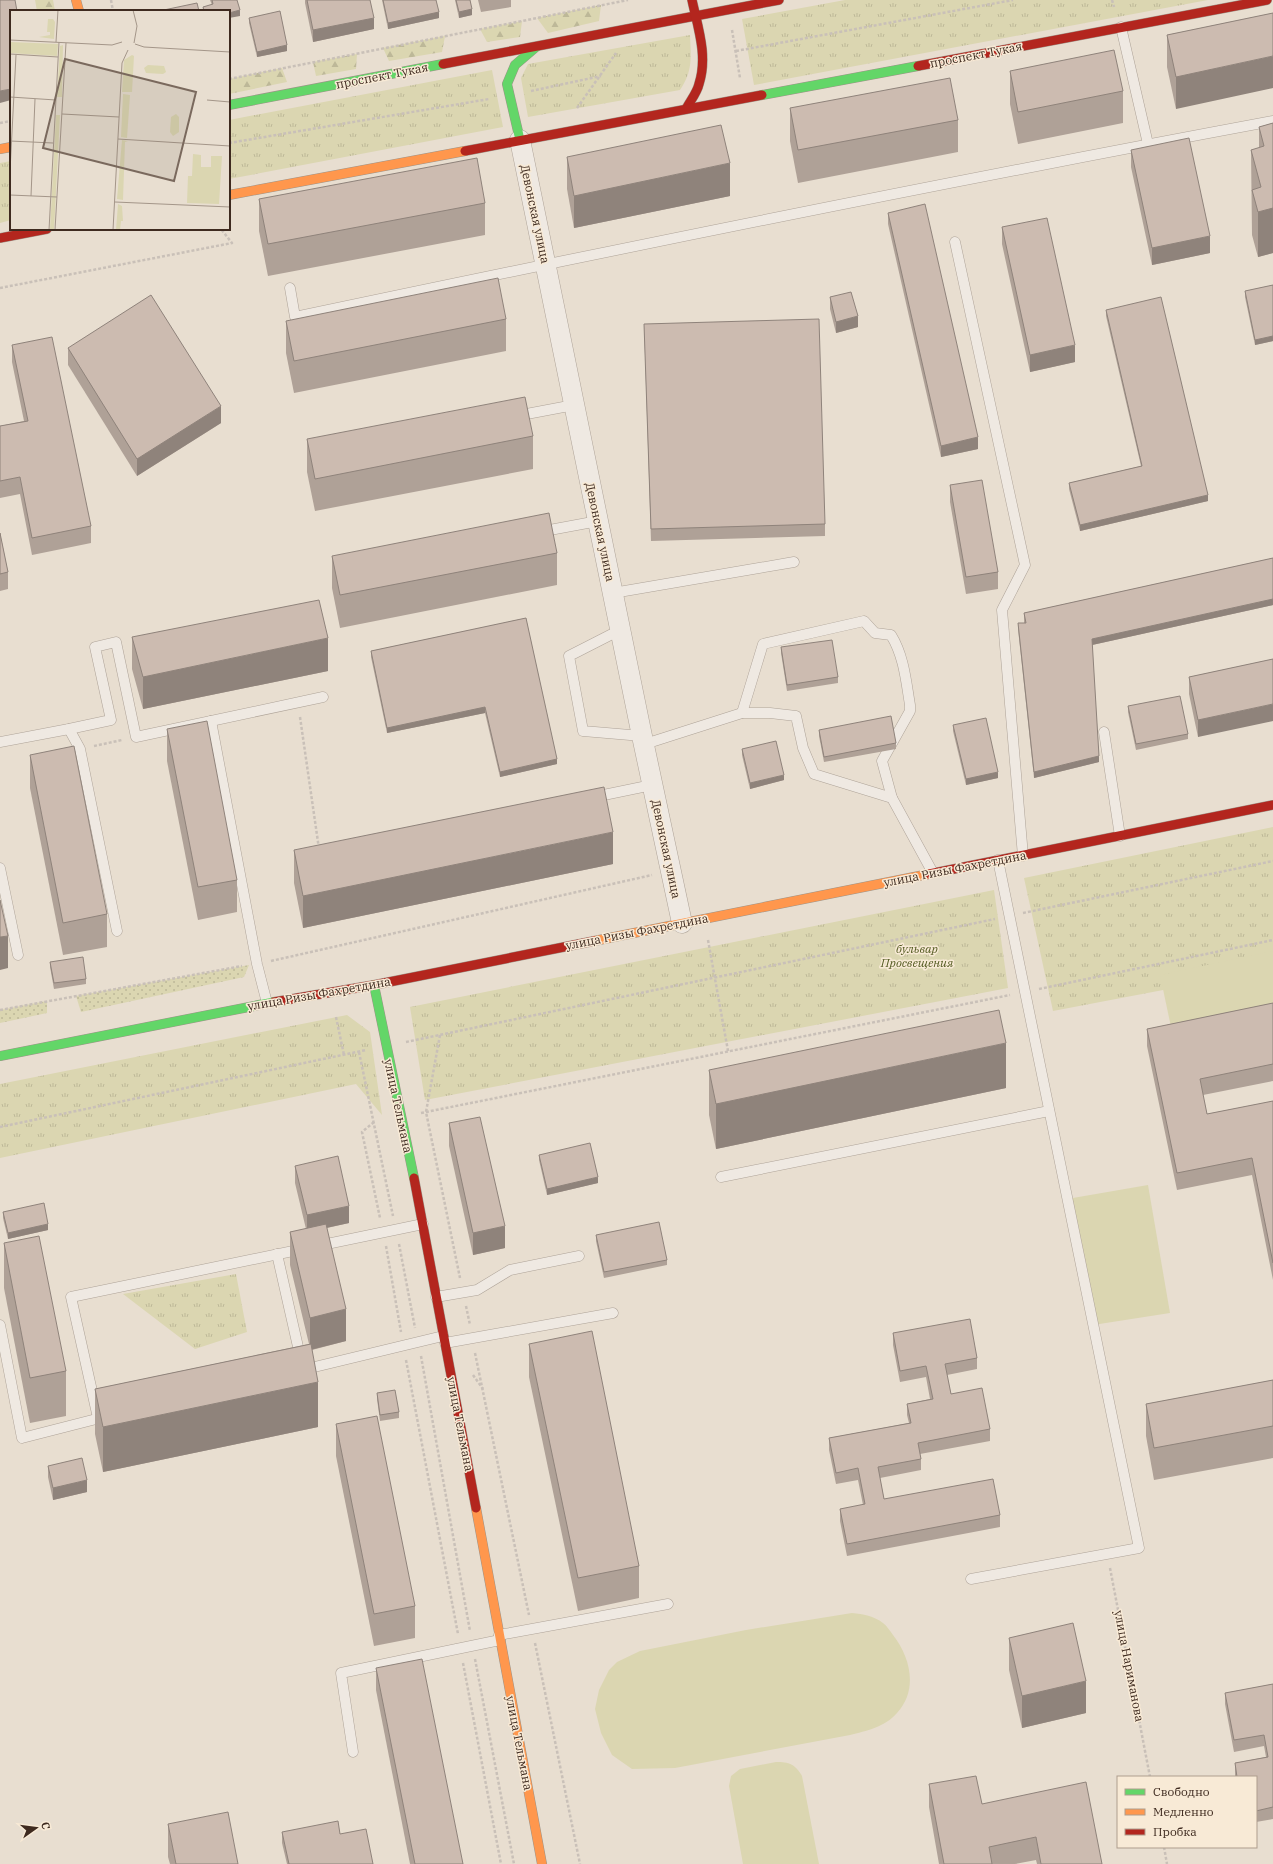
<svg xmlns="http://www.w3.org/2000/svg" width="1273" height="1864" viewBox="0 0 1273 1864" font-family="'IBM Plex Serif',serif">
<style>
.grass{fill:url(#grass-dots)}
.forest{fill:url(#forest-firs)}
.park{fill:url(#park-tufts)}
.garden{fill:#dbd6b1}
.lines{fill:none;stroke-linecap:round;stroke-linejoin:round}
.lane-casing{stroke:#aea398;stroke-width:11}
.street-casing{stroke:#aea398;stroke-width:21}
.fast-casing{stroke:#9d9388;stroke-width:10}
.slow-casing{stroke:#9d9388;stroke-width:10}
.jam-casing{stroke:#9d9388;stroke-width:10}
.path{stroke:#c9c0b8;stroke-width:2.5;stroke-dasharray:3 2;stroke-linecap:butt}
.lane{stroke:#efe9e2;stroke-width:10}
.street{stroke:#efe9e2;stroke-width:20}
.fast{stroke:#63d668;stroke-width:9}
.slow{stroke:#ff974d;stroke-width:9}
.jam{stroke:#b3261e;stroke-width:9}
.wall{fill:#afa197}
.shaded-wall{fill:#8f837b}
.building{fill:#ccbbb0;stroke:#8f837b}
.labels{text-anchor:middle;stroke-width:3;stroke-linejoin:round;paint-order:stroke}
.street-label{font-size:12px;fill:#3e2a1f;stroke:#f8ead6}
.park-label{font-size:12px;font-style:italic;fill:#555c23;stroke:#f8ead6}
.inset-road{fill:none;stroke:#a49689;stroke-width:1}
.view{fill:#7a695d;fill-opacity:0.15;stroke:#7a695d;stroke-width:2}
.inset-edge{fill:none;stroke:#3e2a1f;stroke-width:2}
</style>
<defs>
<pattern id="grass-dots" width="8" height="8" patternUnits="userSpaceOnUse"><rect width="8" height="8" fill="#dbd6b1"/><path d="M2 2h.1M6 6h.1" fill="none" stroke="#bdb898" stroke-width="1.8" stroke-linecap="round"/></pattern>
<pattern id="forest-firs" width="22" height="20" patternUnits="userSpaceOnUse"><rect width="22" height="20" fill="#dbd6b1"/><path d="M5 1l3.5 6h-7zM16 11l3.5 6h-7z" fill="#bdb898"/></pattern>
<pattern id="park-tufts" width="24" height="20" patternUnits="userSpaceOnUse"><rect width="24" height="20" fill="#dbd6b1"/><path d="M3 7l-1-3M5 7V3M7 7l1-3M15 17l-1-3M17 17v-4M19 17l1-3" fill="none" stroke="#bdb898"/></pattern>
</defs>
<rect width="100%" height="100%" fill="#e8ded0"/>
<g class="grass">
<path d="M249 965 244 977 81 1012 76 996Z"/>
<path d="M47 1001V1013L0 1023V1010Z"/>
</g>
<g class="forest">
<path d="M35 0H53L55 11H37Z"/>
<path d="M601 5 599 21 548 33 537 18Z"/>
<path d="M522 21 520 37 487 42 480 29Z"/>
<path d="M445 36 442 52 389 61 383 48Z"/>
<path d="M357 54 356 69 316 76 313 62Z"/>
<path d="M282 68 287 82 229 94V79Z"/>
</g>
<g class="park">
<path d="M845 0H1208L754 85 742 19Z"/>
<path d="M690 35C691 57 693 71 680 90L528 117 521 78 528 64Z"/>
<path d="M492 70 503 127 229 179V120Z"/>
<path d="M11 161V220L0 223V163Z"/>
<path d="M1273 827V969L1053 1011 1024 878Z"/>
<path d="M994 890 1008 988 425 1100 410 1007Z"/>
<path d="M347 1015 370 1032 382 1115 356 1084 0 1158V1084Z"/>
<path d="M236 1274 247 1332 195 1349 123 1294Z"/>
</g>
<g class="garden">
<path d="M1273 951V1007L1171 1027 1160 975Z"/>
<path d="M1148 1185 1170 1313 1093 1325 1067 1199Z"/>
<path d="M852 1613C863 1614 874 1616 883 1623 887 1626 890 1631 893 1635 911 1658 918 1690 897 1713 885 1727 866 1731 850 1735L675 1768 632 1769 612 1755 601 1733 595 1709 599 1690 609 1670 617 1662 640 1651 746 1630Z"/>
<path d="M776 1762C789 1762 795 1764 802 1776L819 1864H743L729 1786 731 1776 740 1769Z"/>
</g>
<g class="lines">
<g class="lane-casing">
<g id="lane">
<path d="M1121 27 1148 144"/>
<path d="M955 242 1025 565 1002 610 1023 856"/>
<path d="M290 288 295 317C621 248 946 182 1273 121"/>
<path d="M516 416 574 405"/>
<path d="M539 532 598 521"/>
<path d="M613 593 794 562"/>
<path d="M620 630 569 656 583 731 642 736"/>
<path d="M742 713 763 644 864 621 875 633 891 635C904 656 906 681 910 705V711L882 761 892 798"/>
<path d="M211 721 257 964 267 1003"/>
<path d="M69 729 80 749 117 931"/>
<path d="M1104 732 1120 836"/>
<path d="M0 742 69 729 111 720 95 647 116 642 136 737 323 697"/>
<path d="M645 744 742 713H770L796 716 803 748 814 774 892 798 933 873"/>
<path d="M594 797 652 785"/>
<path d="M0 868 18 955"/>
<path d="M721 1177 1049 1111"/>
<path d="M277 1254 301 1360"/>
<path d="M436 1297 477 1290 510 1270 579 1256"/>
<path d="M0 1325 22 1438 108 1416"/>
<path d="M445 1343 613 1313"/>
<path d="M302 1370 443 1336"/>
<path d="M98 1418 71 1297 423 1224"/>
<path d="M971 1579 1139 1548 998 860"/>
<path d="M499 1635 668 1604"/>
<path d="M353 1752 341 1673 500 1640"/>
</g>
</g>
<g class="street-casing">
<path id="street" d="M520 140 642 736 682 923"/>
</g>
<g class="fast-casing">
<g id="fast">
<path d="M762 95 918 66"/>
<path d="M229 105 443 64"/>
<path d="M520 140 507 84 515 65 536 47"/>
<path d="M374 985 414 1178"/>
<path d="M0 1056 274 1002"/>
</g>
</g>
<g class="slow-casing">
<g id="slow">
<path d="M76 0 79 11"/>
<path d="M0 149 11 147"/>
<path d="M229 195 465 151"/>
<path d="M594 941 929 874"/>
<path d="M476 1508 542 1864"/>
</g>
</g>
<g class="jam-casing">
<g id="jam">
<path d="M443 64 779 0"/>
<path d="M918 66 1267 0"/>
<path d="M686 109C690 101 697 93 699 84 708 56 698 28 692 0"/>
<path d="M465 151 762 95"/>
<path d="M0 238 47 229"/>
<path d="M929 874 1273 805"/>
<path d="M274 1002 374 985 594 941"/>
<path d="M414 1178 476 1508"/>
</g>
</g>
<g class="path">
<path d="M111 0 113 11"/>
<path d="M1112 0 1114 7"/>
<path d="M732 30 740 78"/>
<path d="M736 51 1013 0"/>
<path d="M229 79 628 0"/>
<path d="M531 91 601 76"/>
<path d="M577 108 616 53"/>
<path d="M0 123 11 121"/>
<path d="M229 143 489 99"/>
<path d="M0 288 232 243 221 229"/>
<path d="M300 717 319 849"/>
<path d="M94 746 122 740"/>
<path d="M1023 913 1273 861"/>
<path d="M708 940 728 1051"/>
<path d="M271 961 652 875"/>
<path d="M1039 989 1273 940"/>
<path d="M0 1010 242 966"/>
<path d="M336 1017 344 1055"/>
<path d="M440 1035 426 1112 460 1278"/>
<path d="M406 1042 995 919"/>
<path d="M359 1052 393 1216"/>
<path d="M421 1113 1010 995"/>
<path d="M374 1122 362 1132 380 1218"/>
<path d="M0 1127 366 1050"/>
<path d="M399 1244 415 1328"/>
<path d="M386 1246 401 1332"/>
<path d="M466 1306 470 1325"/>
<path d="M475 1353 529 1615"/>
<path d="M421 1356 470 1631"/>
<path d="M406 1360 458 1634"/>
<path d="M473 1375 483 1389"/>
<path d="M1110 1568 1150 1777"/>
<path d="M535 1643 580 1864"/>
<path d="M475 1659 514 1864"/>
<path d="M463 1663 501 1864"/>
<path d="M1164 1847 1167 1864"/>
</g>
<use href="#lane" class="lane"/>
<use href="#street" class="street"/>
<use href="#fast" class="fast"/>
<use href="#slow" class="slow"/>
<use href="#jam" class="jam"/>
</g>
<g class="wall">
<path d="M210 0H237L240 16 229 11H203V7L212 5Z"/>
<path d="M305 0H370L374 29 313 42 305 3Z"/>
<path d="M382 0H436L439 18 388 29Z"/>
<path d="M455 0H470L472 15 459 18Z"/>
<path d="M478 0H511V7L481 12Z"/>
<path d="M1273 13 1176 109 1167 67V35Z"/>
<path d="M249 18 287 51 257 57 249 23Z"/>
<path d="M1010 71 1123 91V123L1018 144 1010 104Z"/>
<path d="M790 108 958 120V152L798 183 790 141Z"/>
<path d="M1273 123V253L1258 257 1252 235 1251 150 1259 148V127Z"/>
<path d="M1131 150 1210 253 1152 265 1131 167Z"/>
<path d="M567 157 730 196 574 228 567 189Z"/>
<path d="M259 199 485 203V235L268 276 259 231Z"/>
<path d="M888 213 978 449 941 457 888 224Z"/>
<path d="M1002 227 1075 362 1030 372 1002 244Z"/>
<path d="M1273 285V341L1255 345 1245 297V291Z"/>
<path d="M830 297 858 327 836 333 830 309Z"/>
<path d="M1106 310 1208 501 1080 531 1069 489V483L1141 466 1106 316Z"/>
<path d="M506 319V351L294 393 286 353V321Z"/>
<path d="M644 324 825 524V536L651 541Z"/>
<path d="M12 345 91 526V543L32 555 20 494 0 498V426L24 421 12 362Z"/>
<path d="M68 348 221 423 137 476 68 365Z"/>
<path d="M533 436V469L315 511 307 472V439Z"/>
<path d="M950 485 998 572V589L966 594 950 502Z"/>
<path d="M0 533 8 572V589L0 591Z"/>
<path d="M557 553V585L340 628 332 588V556Z"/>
<path d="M1273 558V605L1092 645 1099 762 1034 778 1018 629V623H1024V613Z"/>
<path d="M526 618 557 764 500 777 485 713 387 733 371 657V651Z"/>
<path d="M132 637 328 671 143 709 132 669Z"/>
<path d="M781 647 838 677V683L787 691 781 653Z"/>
<path d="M1273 659 1198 737 1189 694V677Z"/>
<path d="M1128 706 1188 734V739L1136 750 1128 712Z"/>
<path d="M953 725 998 778 966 785 953 731Z"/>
<path d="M167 729 237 880V912L198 920 167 761Z"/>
<path d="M819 730 896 743V749L824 762 819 736Z"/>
<path d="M742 749 784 780 750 789 742 755Z"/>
<path d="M30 755 107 914V947L63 955 30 788Z"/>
<path d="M294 850 613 864 303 928 294 883Z"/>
<path d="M50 962 86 979V984L54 989 50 967Z"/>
<path d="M1273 1003V1081L1203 1095 1207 1114 1273 1101V1280L1252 1175 1177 1190 1147 1046V1029Z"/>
<path d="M709 1070 1006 1088 716 1149 709 1115Z"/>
<path d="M449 1123 505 1248 473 1255 449 1146Z"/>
<path d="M539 1155 598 1183 547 1195 539 1160Z"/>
<path d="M295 1166 349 1223 327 1228 346 1341 312 1350 318 1427 103 1472 95 1434V1389L309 1344 290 1265V1232L306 1229 295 1183Z"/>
<path d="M3 1212 48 1230 8 1239 3 1218Z"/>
<path d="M596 1235 667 1260V1265L604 1278 596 1241Z"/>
<path d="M4 1243 66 1371V1416L30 1423 4 1288Z"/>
<path d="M893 1333 977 1358V1369L947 1375 951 1394 990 1429V1441L920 1454 921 1459V1470L880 1478 884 1499 1000 1515V1527L847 1556 840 1521V1509L863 1505 858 1480 836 1484 829 1450V1438L909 1423 907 1415V1404L930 1399 926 1377 900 1382 893 1345Z"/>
<path d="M529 1344 639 1566V1598L578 1611 529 1377Z"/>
<path d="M1273 1380V1458L1154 1480 1146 1436V1404Z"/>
<path d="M377 1393 399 1412V1418L380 1421 377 1399Z"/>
<path d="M336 1424 415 1606V1638L374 1646 336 1456Z"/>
<path d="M48 1466 87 1492 53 1500 48 1477Z"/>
<path d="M1009 1638 1086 1713 1022 1728 1009 1670Z"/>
<path d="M376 1668 463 1864H410L376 1690Z"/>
<path d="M1273 1684V1819L1256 1822V1777H1235V1763L1266 1757 1264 1746 1234 1752 1225 1704V1693Z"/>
<path d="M929 1784 982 1804 1102 1864H1037L1036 1860 1015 1864H939L929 1807Z"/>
<path d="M168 1824 238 1864H170L168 1857Z"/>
<path d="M282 1832 340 1834 373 1864H287L282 1843Z"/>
</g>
<g class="shaded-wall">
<path d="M472 9V15L459 18V12Z"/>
<path d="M240 10V16L229 18V13Z"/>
<path d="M439 12V18L388 29V23Z"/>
<path d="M374 18V29L313 42V30Z"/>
<path d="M287 45V51L257 57V52Z"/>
<path d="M1273 56V88L1176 109V77Z"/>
<path d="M11 89V100L0 103V91Z"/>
<path d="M730 163V196L574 228V196Z"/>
<path d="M1273 208V253L1258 257V212Z"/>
<path d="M1210 236V253L1152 265V248Z"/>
<path d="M858 316V327L836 333V322Z"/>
<path d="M1273 336V341L1255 345V340Z"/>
<path d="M1075 345V362L1030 372V355Z"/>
<path d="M221 406V423L137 476V459Z"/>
<path d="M978 437V449L941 457V446Z"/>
<path d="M1208 495V501L1080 531V525Z"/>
<path d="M1273 599V605L1092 645V639Z"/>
<path d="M328 638V671L143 709V677Z"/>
<path d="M1273 704V721L1198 737V720Z"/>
<path d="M485 707V713L387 733V728Z"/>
<path d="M1099 756V762L1034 778V772Z"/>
<path d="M557 759V764L500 777V772Z"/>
<path d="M998 772V778L966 785V779Z"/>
<path d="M784 775V780L750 789V783Z"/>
<path d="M613 832V864L303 928V896Z"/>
<path d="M8 936V968L0 970V937Z"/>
<path d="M1006 1043V1088L716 1149V1104Z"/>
<path d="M598 1177V1183L547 1195V1189Z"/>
<path d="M349 1206V1223L307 1232V1215Z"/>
<path d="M48 1224V1230L8 1239V1233Z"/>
<path d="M505 1226V1248L473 1255V1233Z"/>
<path d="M346 1309V1341L310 1350V1318Z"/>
<path d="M318 1382V1427L103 1472V1427Z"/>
<path d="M87 1480V1492L53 1500V1488Z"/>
<path d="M1086 1681V1713L1022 1728V1696Z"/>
</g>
<g class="building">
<path d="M0 0H15L17 11H11V89L0 91Z"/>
<path d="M212 0H237L240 10 229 13V11H204L203 7 213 4Z"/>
<path d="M307 0H370L374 18 313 30Z"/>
<path d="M383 0H436L439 12 388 23Z"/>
<path d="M456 0H470L472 9 459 12Z"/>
<path d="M197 3 199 11H159Z"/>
<path d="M280 11 287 45 257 52 249 18Z"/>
<path d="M1273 13V56L1176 77 1167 35Z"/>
<path d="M1114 50 1123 91 1018 112 1010 71Z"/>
<path d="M950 78 958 120 798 150 790 108Z"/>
<path d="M1273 123V208L1258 212 1252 190 1261 187 1251 150 1264 146 1259 127Z"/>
<path d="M721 125 730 163 574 196 567 157Z"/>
<path d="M1189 138 1210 236 1152 248 1131 150Z"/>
<path d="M477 158 485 203 268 244 259 199Z"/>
<path d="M925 204 978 437 941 446 888 213Z"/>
<path d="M1047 218 1075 345 1030 355 1002 227Z"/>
<path d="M498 278 506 319 294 361 286 321Z"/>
<path d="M1273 285V336L1255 340 1245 291Z"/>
<path d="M851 292 858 316 836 322 830 297Z"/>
<path d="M151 295 221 406 137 459 68 348Z"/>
<path d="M1161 297 1208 495 1080 525 1069 483 1142 466 1106 310Z"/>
<path d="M819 319 825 524 651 529 644 324Z"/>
<path d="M52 337 91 526 32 538 20 477 0 481V426L28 421 12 345Z"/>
<path d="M525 397 533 436 315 479 307 439Z"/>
<path d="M982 480 998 572 966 577 950 485Z"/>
<path d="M549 513 557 553 340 595 332 556Z"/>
<path d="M0 533 8 572 0 574Z"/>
<path d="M1273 558V599L1092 639 1099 756 1034 772 1018 623H1026L1024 613Z"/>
<path d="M319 600 328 638 143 677 132 637Z"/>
<path d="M526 618 557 759 500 772 485 707 387 728 371 651Z"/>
<path d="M832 640 838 677 787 685 781 647Z"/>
<path d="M1273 659V704L1198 720 1189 677Z"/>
<path d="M1180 696 1188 734 1136 744 1128 706Z"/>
<path d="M891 716 896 743 824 757 819 730Z"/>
<path d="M986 718 998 772 966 779 953 725Z"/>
<path d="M207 721 237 880 198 887 167 729Z"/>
<path d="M776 741 784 775 750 783 742 749Z"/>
<path d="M74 746 107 914 63 923 30 755Z"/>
<path d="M604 787 613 832 303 896 294 850Z"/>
<path d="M0 900 8 936 0 937Z"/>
<path d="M83 957 86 979 54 983 50 962Z"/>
<path d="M1273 1003V1064L1200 1079 1207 1114 1273 1101V1263L1252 1158 1177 1173 1147 1029Z"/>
<path d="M999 1010 1006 1043 716 1104 709 1070Z"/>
<path d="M480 1117 505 1226 473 1233 449 1123Z"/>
<path d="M590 1143 598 1177 547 1189 539 1155Z"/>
<path d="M338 1156 349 1206 307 1215 295 1166Z"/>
<path d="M44 1203 48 1224 8 1233 3 1212Z"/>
<path d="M659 1222 667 1260 604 1272 596 1235Z"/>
<path d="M326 1224 346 1309 310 1318 290 1232Z"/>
<path d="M39 1236 66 1371 30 1378 4 1243Z"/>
<path d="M970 1319 977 1358 945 1364 951 1394 982 1388 990 1429 918 1443 921 1459 878 1467 884 1499 993 1479 1000 1515 847 1544 840 1509 865 1504 858 1468 836 1473 829 1438 911 1423 907 1404 933 1399 926 1366 900 1371 893 1333Z"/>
<path d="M592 1331 639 1566 578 1578 529 1344Z"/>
<path d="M311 1344 318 1382 103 1427 95 1389Z"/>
<path d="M1273 1380V1426L1154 1448 1146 1404Z"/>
<path d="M395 1390 399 1412 380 1415 377 1393Z"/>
<path d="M377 1416 415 1606 374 1614 336 1424Z"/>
<path d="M82 1458 87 1480 53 1488 48 1466Z"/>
<path d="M1073 1623 1086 1681 1022 1696 1009 1638Z"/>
<path d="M422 1659 463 1864H415L376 1668Z"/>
<path d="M1273 1684V1807L1256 1811V1777H1237L1235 1763 1268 1757 1264 1735 1234 1740 1225 1693Z"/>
<path d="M976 1776 982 1804 1086 1782 1102 1864H1041L1036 1837 989 1847 992 1864H944L929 1784Z"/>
<path d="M228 1812 238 1864H176L168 1824Z"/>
<path d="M338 1821 340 1834 366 1829 373 1864H289L282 1832Z"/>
</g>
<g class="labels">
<g class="street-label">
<text transform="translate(976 55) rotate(-11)" y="4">проспект Тукая</text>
<text transform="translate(382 76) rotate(-11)" y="4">проспект Тукая</text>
<text transform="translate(535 214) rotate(78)" y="4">Девонская улица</text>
<text transform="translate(600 532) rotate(78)" y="4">Девонская улица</text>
<text transform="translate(666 849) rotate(78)" y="4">Девонская улица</text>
<text transform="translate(955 869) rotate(-11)" y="4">улица Ризы Фахретдина</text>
<text transform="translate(637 932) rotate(-11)" y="4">улица Ризы Фахретдина</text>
<text transform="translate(319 994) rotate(-10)" y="4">улица Ризы Фахретдина</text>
<text transform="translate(398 1106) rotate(78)" y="4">улица Тельмана</text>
<text transform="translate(460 1424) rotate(79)" y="4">улица Тельмана</text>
<text transform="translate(1129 1666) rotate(79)" y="4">улица Нариманова</text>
<text transform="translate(519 1743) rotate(79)" y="4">улица Тельмана</text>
</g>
<g class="park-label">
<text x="917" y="953">бульвар<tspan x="917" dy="14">Просвещения</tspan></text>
</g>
</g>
<g transform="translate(10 10)">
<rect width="220" height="220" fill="#e8ded0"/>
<path d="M183 144 191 145V157H201V146H212L209 194 177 193 178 166H182Z" fill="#dbd6b1"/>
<path d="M38 9H43L45 12 44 29 29 27 40 25V22H37Z" fill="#dbd6b1"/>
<path d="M0 32 48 34 47 46 0 43ZM53 35 52 87H47L50 36ZM122 45 124 46 122 82H112L114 50ZM113 84 120 85 117 128 111 127ZM46 105H50L44 220H40ZM112 130 118 131 115 132 113 190 107 189ZM108 194 112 196 113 211H111L110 220H106Z" fill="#dbd6b1"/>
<path d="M138 55 154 56 156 62 153 64 136 63 134 58ZM166 104 169 107V122L163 126 160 122 161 107Z" fill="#dbd6b1"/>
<path class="inset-road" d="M123 0 127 16 124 33M0 30 102 35 112 32M46 32 48 0M125 34 134 37 220 42M0 44 48 47M0 87 46 90M197 90 220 92M52 104 109 107M108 129 220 136M0 131 43 133M0 161 6 45M0 185 47 187M21 186 25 89M105 192 220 197M39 220 49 32M45 220 56 33M103 220 112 53 118 40"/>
<path class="view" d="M55 49 186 82 164 171 33 138Z"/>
<rect width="220" height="220" class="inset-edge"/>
</g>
<rect x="1117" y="1776" width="140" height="72" fill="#f8ead6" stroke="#ae9d8d"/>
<rect x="1125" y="1789" width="20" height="6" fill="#63d668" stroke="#ae9d8d"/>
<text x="1153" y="1796" font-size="12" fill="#3e2a1f">Свободно</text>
<rect x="1125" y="1809" width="20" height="6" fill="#ff974d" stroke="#ae9d8d"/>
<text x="1153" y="1816" font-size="12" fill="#3e2a1f">Медленно</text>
<rect x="1125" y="1829" width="20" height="6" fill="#b3261e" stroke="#ae9d8d"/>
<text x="1153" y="1836" font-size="12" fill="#3e2a1f">Пробка</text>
<g transform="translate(36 1828) rotate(76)" stroke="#f8ead6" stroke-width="3" paint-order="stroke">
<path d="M0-3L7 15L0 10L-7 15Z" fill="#3e2a1f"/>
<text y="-6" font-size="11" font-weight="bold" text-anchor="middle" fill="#3e2a1f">С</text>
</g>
</svg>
